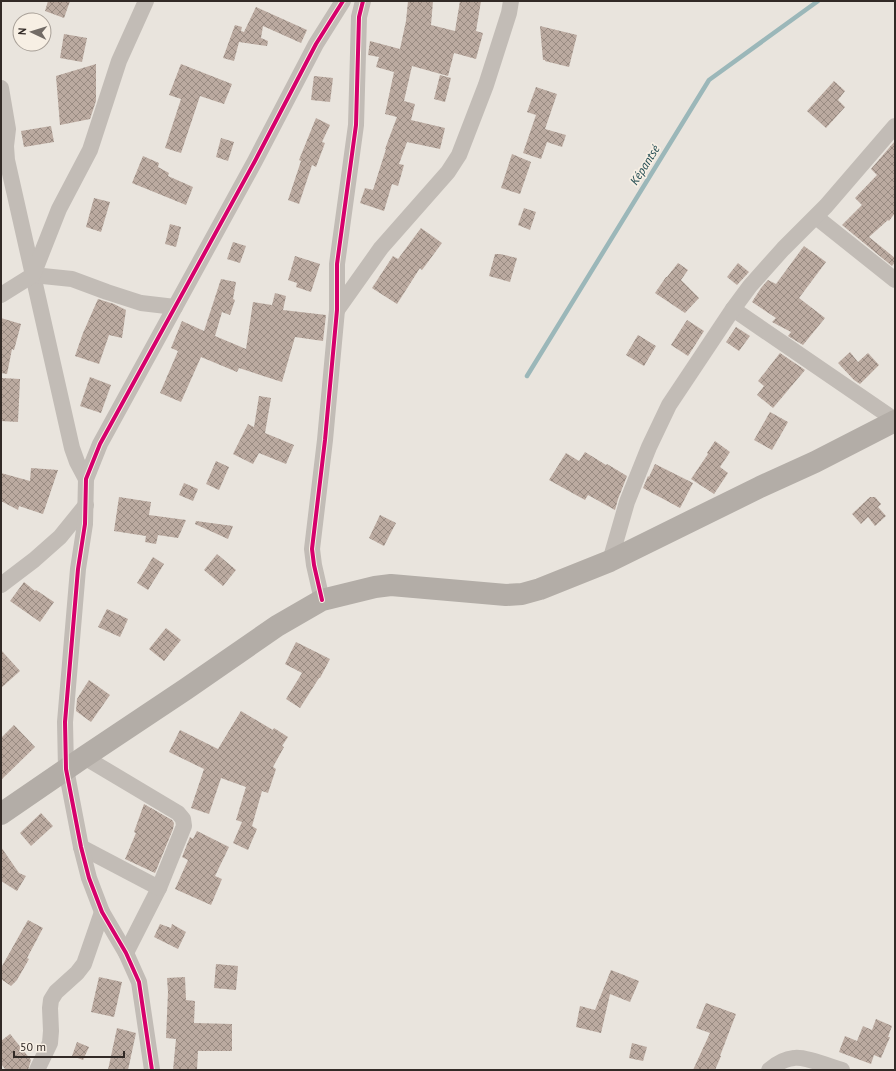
<svg xmlns="http://www.w3.org/2000/svg" width="896" height="1071" viewBox="0 0 896 1071" font-family="'PT Sans',sans-serif">
<style>
.lines{fill:none;stroke-linecap:round;stroke-linejoin:round}
.stream{stroke:#9bb7b9;stroke-width:4.5}
.building{fill:url(#building-cross-hatch)}
.street{stroke:#c2bcb6;stroke-width:16}
.secondary{stroke:#b3ada7;stroke-width:22}
.cycleway-casing{stroke:#f7efe4;stroke-width:6}
.cycleway{stroke:#d6006c;stroke-width:4}
.labels{text-anchor:middle;stroke-width:3.5;stroke-linejoin:round;paint-order:stroke}
.water-label{font-size:12px;font-style:italic;fill:#1f494f;stroke:#f7efe4}
</style>
<defs>
<pattern id="building-cross-hatch" width="8" height="8" patternUnits="userSpaceOnUse"><rect width="8" height="8" fill="#bbaaa0"/><path d="M0 0l8 8M0 8l8-8" fill="none" stroke="#998b82"/></pattern>
</defs>
<rect width="100%" height="100%" fill="#e9e4dd"/>
<g class="lines">
<path class="stream" d="M527 376 709 80 818 1"/>
</g>
<g class="building">
<path d="M48 1H70L64 18 45 11Z"/>
<path d="M408 1H433L431 25 455 31 460 1H481L476 31 483 33 476 59 454 53 448 76 412 66 404 101 415 104 411 120 445 128 440 149 407 142 399 164 404 165 398 186 392 184 384 211 360 203 365 188 373 190 386 149H385L397 117 385 114 394 72 376 67 379 57 368 55 370 41 400 49 406 21Z"/>
<path d="M256 7 307 30 301 43 263 26 261 38 268 41 267 46 239 42 234 61 223 58 235 25 242 27 241 31 244 32Z"/>
<path d="M540 26 577 35 569 67 545 61V60H543Z"/>
<path d="M64 34 87 38 82 62 60 58Z"/>
<path d="M96 64V101L90 119 60 125 56 76Z"/>
<path d="M181 64 232 84 224 104 200 96 181 153 165 148 181 99 169 95Z"/>
<path d="M440 75 451 78 445 102 434 99Z"/>
<path d="M314 76 333 78 330 102 311 100Z"/>
<path d="M834 81 845 91 838 100 845 107 826 128 807 111Z"/>
<path d="M536 87 557 94 545 129 566 135 562 147 547 142 541 159 523 153 536 115 527 112Z"/>
<path d="M316 118 330 125 322 142 325 143 316 167 312 165 299 204 288 200 301 161 299 160Z"/>
<path d="M51 126 54 142 24 147 21 131Z"/>
<path d="M221 138 234 142 228 161 216 157Z"/>
<path d="M895 141V213L889 221 888 220 869 237 895 258V262L892 266 842 225 862 205 855 198 877 175 871 169Z"/>
<path d="M512 154 531 162 520 194 501 188Z"/>
<path d="M143 156 159 163 158 167 169 173 168 176 193 187 186 205 132 183Z"/>
<path d="M94 198 110 202 101 232 86 227Z"/>
<path d="M524 208 536 212 530 230 518 225Z"/>
<path d="M170 224 181 227 176 247 165 244Z"/>
<path d="M421 228 442 243 422 270 420 268 397 304 372 288 393 256 398 259Z"/>
<path d="M233 242 246 246 240 263 227 259Z"/>
<path d="M804 246 826 262 799 298 825 318 803 345 788 336 791 332 772 322 776 318 752 302 761 288 768 280 776 284Z"/>
<path d="M495 254H500L517 258 510 282 489 276Z"/>
<path d="M295 256 320 264 311 292 296 287 297 283 288 280Z"/>
<path d="M678 263 688 270 681 280 699 298 685 313 655 293 666 277H667Z"/>
<path d="M738 263 749 272 737 285 727 277Z"/>
<path d="M221 279 236 282 233 299 235 300 230 315 222 312 215 336 246 349 253 302 272 305 275 293 286 296 283 310 326 315 323 341 295 337 282 382 239 368 237 372 201 357 181 402 160 393 178 351 171 348 182 321 204 331Z"/>
<path d="M98 299 114 304 126 310 122 338 109 335 99 364 75 356 83 333Z"/>
<path d="M1 318 21 324 14 350 12 349 7 374 1 373Z"/>
<path d="M687 320 704 331 688 356 671 345Z"/>
<path d="M736 327 750 336 739 351 726 342Z"/>
<path d="M638 335 656 346 644 366 626 355Z"/>
<path d="M850 352 858 362 868 353 879 365 860 384 854 380 838 363Z"/>
<path d="M780 353 805 370 773 408 757 395 764 386 758 381Z"/>
<path d="M90 377 111 385 101 413 80 406Z"/>
<path d="M1 378 20 379 18 422 1 421Z"/>
<path d="M259 396 271 398 265 433 294 445 286 464 259 453 253 464 233 454 248 424 254 427Z"/>
<path d="M770 412 788 422 772 450 754 440Z"/>
<path d="M715 441 730 452 720 467 728 473 714 494 691 479 708 454 707 453Z"/>
<path d="M585 452 606 465 607 464 627 476 618 499 615 510 588 495 585 500 549 480 566 453 579 461Z"/>
<path d="M216 461 229 467 219 490 206 484Z"/>
<path d="M655 464 693 483 680 508 643 488 648 476 649 477Z"/>
<path d="M31 468 58 470 43 514 19 506 18 510 1 501V473L30 481Z"/>
<path d="M184 483 198 489 193 501 179 495Z"/>
<path d="M119 497 151 502 149 515 186 520 178 538 158 535 156 544 145 542 146 536 114 531Z"/>
<path d="M870 497H875L881 504 878 507 886 516 875 526 868 517 861 524 852 514Z"/>
<path d="M380 515 396 523 384 546 369 538Z"/>
<path d="M196 521 233 526 228 539 195 524Z"/>
<path d="M217 554 236 570 223 586 204 570Z"/>
<path d="M153 557 164 564 148 590 137 583Z"/>
<path d="M24 582 35 591 36 590 54 602 40 622 10 601Z"/>
<path d="M107 609 128 619 120 637 98 627Z"/>
<path d="M166 628 181 640 164 661 149 649Z"/>
<path d="M296 642 330 659 320 678H319L300 708 286 699 302 673 285 664Z"/>
<path d="M1 650 20 671 1 688Z"/>
<path d="M89 680 110 695 91 722 76 711 77 699Z"/>
<path d="M241 711 273 730 274 728 288 737 282 746 284 747 273 767 276 769 268 793 262 791 252 826 257 829 248 850 233 843 242 822 236 820 246 787 221 778 209 814 191 808 204 769 169 752 180 730 218 749Z"/>
<path d="M14 725 35 747 1 780V738Z"/>
<path d="M144 804 172 820 174 823 173 829 155 873 125 859 136 833 134 832Z"/>
<path d="M41 813 53 826 31 846 20 833Z"/>
<path d="M197 831 229 847 215 876 222 879 211 905 175 889 188 860 182 857 190 837 193 839Z"/>
<path d="M1 847 19 873 26 876 17 891 1 881Z"/>
<path d="M28 920 43 928 27 958 29 959 17 980 11 986 1 979V968Z"/>
<path d="M160 924 171 928 172 924 186 932 178 949 154 937Z"/>
<path d="M216 964 238 966 236 990 214 988Z"/>
<path d="M611 970 639 981 630 1002 610 994 601 1033 576 1027 580 1006 595 1010Z"/>
<path d="M99 977 122 982 114 1017 91 1012Z"/>
<path d="M185 977 186 1000 195 1001 194 1023 232 1024V1051H198L197 1070H173L176 1039 166 1038 168 992 167 978Z"/>
<path d="M706 1003 736 1014 720 1056H721L715 1070H693L710 1033 696 1028Z"/>
<path d="M876 1019 892 1026 888 1037H890L881 1058 874 1055 871 1064 839 1052 845 1036 857 1041 863 1026 872 1030Z"/>
<path d="M117 1028 136 1033 128 1070H108Z"/>
<path d="M10 1034 31 1060 28 1070H6L1 1064V1041Z"/>
<path d="M77 1042 89 1047 83 1060 72 1056Z"/>
<path d="M632 1043 647 1047 643 1061 629 1058Z"/>
</g>
<g class="lines">
<g class="street">
<path d="M1 88 8 129 6 146 7 160 72 448 77 462 86 479"/>
<path d="M816 217 895 280"/>
<path d="M33 275 72 279 107 292 141 303 175 307"/>
<path d="M1 295 33 275 59 209 90 150 119 61 146 1"/>
<path d="M733 309 895 420"/>
<path d="M337 310 381 248 448 172 459 155 486 85 509 13 511 1"/>
<path d="M610 561 627 502 649 447 669 405 733 309 750 286 783 249 826 206 895 126"/>
<path d="M1 585 34 560 60 537 86 505"/>
<path d="M322 600 314 565 312 549 325 440 337 310V264L356 125 359 17 363 1"/>
<path d="M84 757 178 813 183 819 184 826 159 888 126 953"/>
<path d="M81 847 159 888"/>
<path d="M37 1070 50 1043 51 1031 50 1008 51 1000 56 992 77 973 84 964 102 912"/>
<path d="M152 1070 139 982 126 953 102 912 89 878 81 847 66 769 65 722 78 569 85 524 86 479 100 444 255 161 316 44 343 1"/>
<path d="M769 1070C776 1064 784 1059 794 1058 804 1056 831 1067 842 1070"/>
</g>
<path class="secondary" d="M1 814 84 757 186 689 277 626 322 600 375 587 391 585 506 595 522 594 540 589 610 561 760 487 815 462 895 421"/>
<g class="cycleway-casing">
<g id="cycleway">
<path d="M322 600 314 565 312 549 325 440 337 310V264L356 125 359 17 363 1"/>
<path d="M152 1070 139 982 126 953 102 912 89 878 81 847 66 769 65 722 78 569 85 524 86 479 100 444 255 161 316 44 343 1"/>
</g>
</g>
<use href="#cycleway" class="cycleway"/>
</g>
<g class="labels">
<g class="water-label">
<text transform="translate(645 165) rotate(-58)" y="4">Képantsé</text>
</g>
</g>
<rect width="896" height="1071" fill="none" stroke="#322a26" stroke-width="4"/>
<g transform="translate(32 32) rotate(274)"><circle r="19" fill="#f7efe4" stroke="#a8a098"/>
<path d="M0-3L7 15L0 10L-7 15Z" fill="#726b66"/>
<text y="-6" font-size="11" font-weight="bold" text-anchor="middle" fill="#322a26">N</text>
</g>
<path d="M14 1051v6h110v-6" fill="none" stroke="#322a26" stroke-width="2"/>
<text x="20" y="1051" font-size="12" fill="#322a26" stroke="#f7efe4" stroke-width="3" paint-order="stroke">50 m</text>
</svg>
